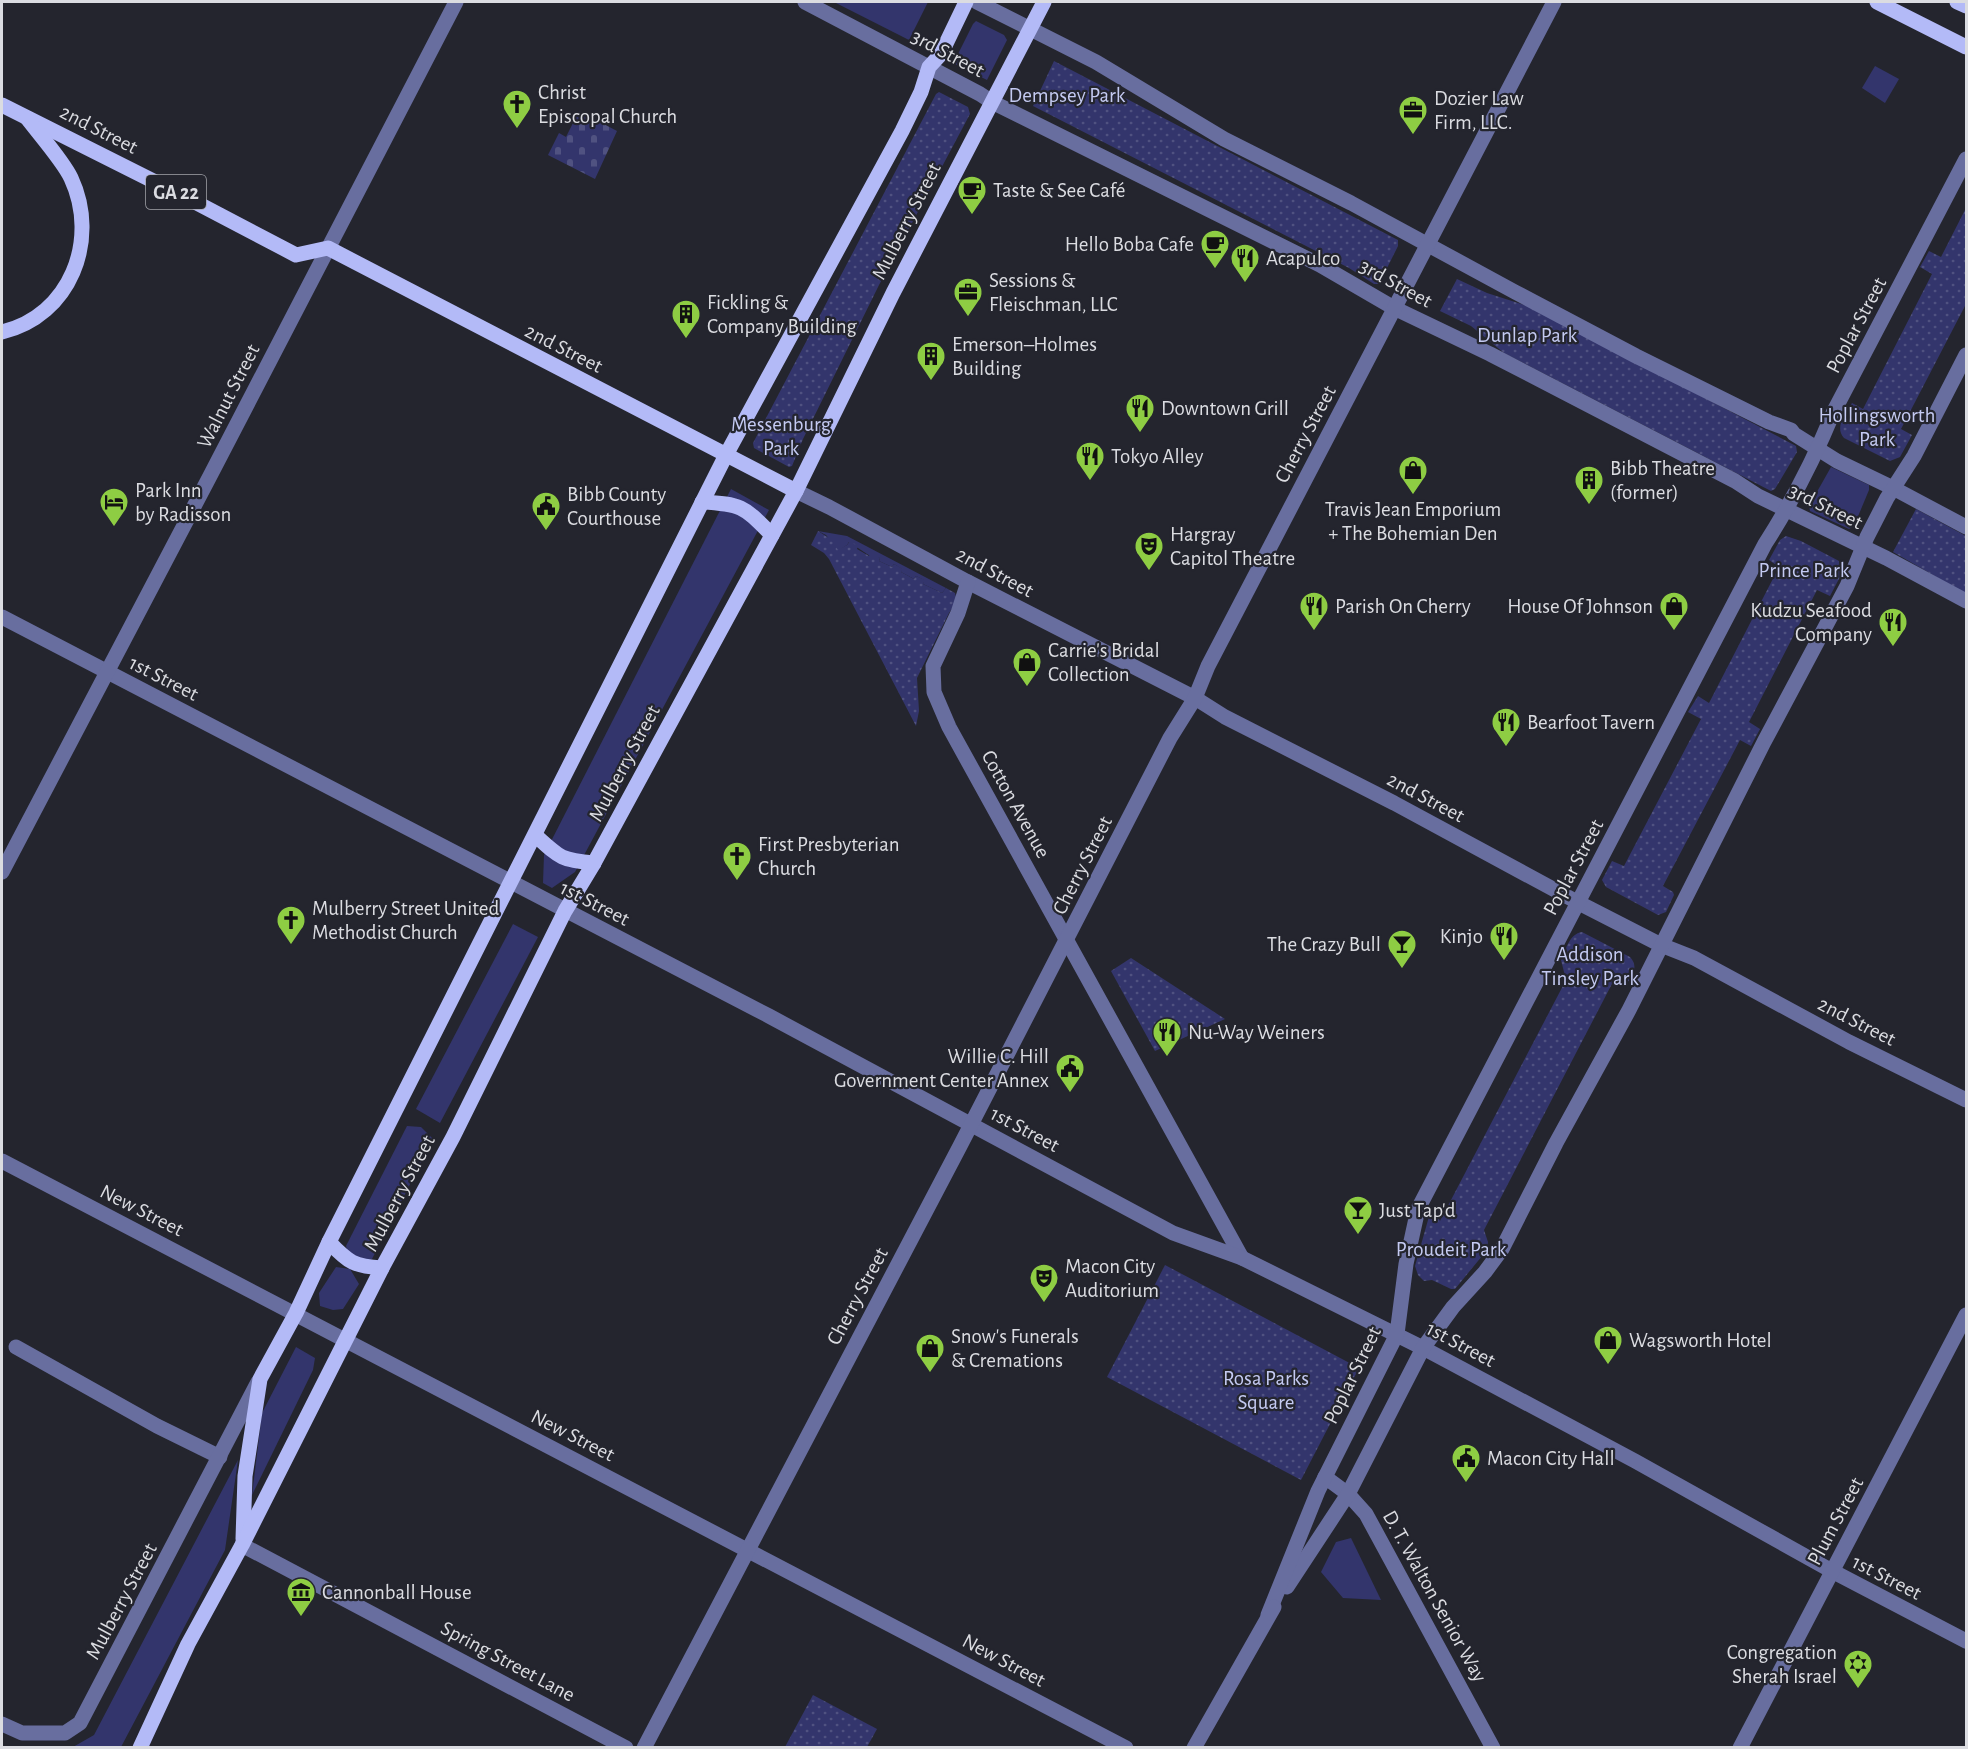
<svg xmlns="http://www.w3.org/2000/svg" width="1968" height="1749" viewBox="0 0 1968 1749" font-family="'Alegreya Sans',sans-serif">
<style>
.grass{fill:#33356c}
.cemetery{fill:url(#cemetery-stones)}
.park{fill:url(#park-dots)}
.lines{fill:none;stroke-linecap:round;stroke-linejoin:round}
.minor{stroke:#686e9f;stroke-width:15}
.major{stroke:#b3baf7;stroke-width:15}
.labels{text-anchor:middle;stroke-width:4.5;stroke-linejoin:round;paint-order:stroke}
.shield{fill:#24252e;stroke:#a4a5ab;stroke-width:1.5}
.shield-label{font-size:20px;font-weight:bold;fill:#dbdce1}
.street-label{font-size:21px;fill:#dbdce1;stroke:#24252e}
.poi-label{font-size:21px;fill:#dbdce1;stroke:#24252e;text-anchor:start}
.park-label{font-size:21px;fill:#c4caf2;stroke:#24252e}
</style>
<defs>
<pattern id="cemetery-stones" width="16" height="16" patternUnits="userSpaceOnUse" patternTransform="scale(1.5)"><rect width="16" height="16" fill="#33356c"/><path d="M2 7V4a2 2 0 0 1 4 0v3zM10 15v-3a2 2 0 0 1 4 0v3z" fill="#505281"/></pattern>
<pattern id="park-dots" width="8" height="8" patternUnits="userSpaceOnUse" patternTransform="scale(1.5)"><rect width="8" height="8" fill="#33356c"/><path d="M2 2h.1M6 6h.1" fill="none" stroke="#505281" stroke-width="1.8" stroke-linecap="round"/></pattern>
</defs>
<rect width="100%" height="100%" fill="#24252e"/>
<g class="grass">
<path d="M834 2H928L909 40Z"/>
<path d="M976 21 1004 35 1007 40 987 80 955 64 956 58 973 24Z"/>
<path d="M1875 66 1899 79 1885 103 1862 88Z"/>
<path d="M1831 467 1869 485V490L1854 526 1849 529 1810 511 1809 506Z"/>
<path d="M731 489 769 510 575 872 552 888 543 883 544 855Z"/>
<path d="M818 531 847 536 946 588 942 593 923 584 924 580 916 576 914 579 901 572 902 569 894 564 892 567 879 561 880 558 870 556 849 542 847 545 838 551 826 535Z"/>
<path d="M513 924 538 937 440 1123 416 1109Z"/>
<path d="M407 1126 421 1127 433 1139 372 1259 361 1261 348 1255 346 1246Z"/>
<path d="M336 1267 350 1269 359 1284 343 1309 333 1310 320 1306 319 1293Z"/>
<path d="M296 1347 315 1358 313 1370 252 1495 262 1413Z"/>
<path d="M238 1460 225 1550 121 1747H73L94 1735Z"/>
<path d="M1351 1538 1381 1600 1343 1598 1321 1572 1336 1542Z"/>
</g>
<path class="cemetery" d="M579 111 617 131 595 179 548 155 559 133 566 137Z"/>
<g class="park">
<path d="M1054 61 1398 240V246L1379 284H1374L1349 268 1033 106Z"/>
<path d="M939 92 968 107 970 114 879 285 803 439 792 466 789 467 754 448 753 443 936 94Z"/>
<path d="M1966 208V304L1901 429 1912 435 1900 457 1890 461 1844 438C1834 427 1846 414 1852 403L1863 409 1932 274 1920 267 1929 251 1941 257Z"/>
<path d="M1457 279 1487 293 1531 307 1796 446 1797 452 1775 489 1771 491 1504 353 1471 326 1440 311Z"/>
<path d="M1916 509 1966 536V594L1893 552Z"/>
<path d="M818 531 832 540 838 550 847 545 850 541 858 546 857 549 869 556 871 553 880 558 879 561 892 567 894 564 903 569 901 572 914 579 916 576 925 580 923 584 942 593 946 588 955 593 957 601 949 613 917 678 919 711 916 726 829 559 824 553 811 545Z"/>
<path d="M1786 536 1801 541 1839 561 1841 575 1830 596 1817 590 1749 722 1760 729 1751 746 1740 740 1663 886 1673 892 1674 895 1666 912 1658 915 1606 887 1602 880 1612 861 1624 866 1701 719 1688 712 1698 696 1709 703 1779 567 1769 560 1780 540Z"/>
<path d="M1582 932 1630 957C1638 965 1634 975 1627 983L1615 978 1484 1230 1488 1242 1487 1250 1455 1289H1451L1432 1280 1424 1281 1418 1275 1415 1266 1430 1213 1431 1209H1434L1440 1221 1566 980 1561 960C1566 950 1569 934 1582 932Z"/>
<path d="M1131 958 1225 1019 1155 1051 1111 971Z"/>
<path d="M1165 1265 1359 1368 1301 1480 1107 1377Z"/>
<path d="M813 1695 877 1729 867 1747H785Z"/>
</g>
<g class="lines">
<g class="minor">
<path d="M805 2 980 94 992 102 1320 265 1394 308 1490 354 1735 481 1758 496 1886 558 1966 601"/>
<path d="M977 2 1096 62 1224 139 1351 203 1515 292 1636 356 1769 422 1791 430 1794 434 1837 461 1893 488 1966 527"/>
<path d="M796 491 829 507 968 582 1195 698 1225 717 1394 803 1579 903 1661 945 1694 958 1849 1042 1966 1100"/>
<path d="M968 582 958 613 933 666 934 692 949 727 1242 1258"/>
<path d="M2 617 769 1016 1173 1233 1242 1258 1423 1348 1635 1461 1832 1571 1966 1641"/>
<path d="M2 872 210 476 456 2"/>
<path d="M2 1161 1126 1748"/>
<path d="M16 1347 157 1426 220 1457"/>
<path d="M1325 1477 1348 1494 1366 1514 1493 1748"/>
<path d="M242 1545 626 1748"/>
<path d="M1287 1587 1348 1494 1423 1348 1453 1307 1485 1272 1502 1249 1556 1143 1629 1010 1764 742 1847 586 1867 537 1887 498 1914 456 1966 355"/>
<path d="M1268 1615 1318 1491 1397 1334 1406 1264 1418 1209 1765 544C1792 502 1814 459 1833 413L1966 159"/>
<path d="M2 1724 22 1733H65L80 1723 258 1382"/>
<path d="M644 1748 960 1146 1170 738 1195 698 1208 666 1554 2"/>
<path d="M1194 1748 1274 1607"/>
<path d="M1740 1748 1966 1315"/>
</g>
<g class="major">
<path d="M1877 2 1966 47"/>
<path d="M1957 2 1966 6"/>
<path d="M2 105 195 202 296 255 328 248 796 491"/>
<path d="M2 332C70 316 100 240 71 178 63 161 39 134 27 118"/>
<path d="M702 502C743 504 744 507 772 535"/>
<path d="M535 835C560 858 561 860 594 863"/>
<path d="M329 1242C349 1263 354 1266 382 1268"/>
<path d="M243 1539 245 1476 260 1379 296 1313 329 1242 726 455 902 131 921 92 929 67 941 54 966 2"/>
<path d="M140 1748 188 1644 242 1545 382 1268 453 1137 565 911 594 863 796 491 893 293 1044 2"/>
</g>
</g>
<defs>
<g id="church-pin" transform="scale(1.5)"><path d="M0 17L-7.5 6A9.5 9.5 0 1 1 7.5 6Z" fill="#8ecd43" stroke="#24252e"/><path d="M-1.2-6h2.4v3.5h3.3v2.4h-3.3V6h-2.4V-.1h-3.3v-2.4h3.3Z" fill="#111"/></g>
<g id="office-pin" transform="scale(1.5)"><path d="M0 17L-7.5 6A9.5 9.5 0 1 1 7.5 6Z" fill="#8ecd43" stroke="#24252e"/><path d="M-6-3h4V-5.5h4V-3h4V5H-6ZM-1-4.5V-3h2v-1.5ZM-6 0V1H6V0Z" fill="#111"/></g>
<g id="cafe-pin" transform="scale(1.5)"><path d="M0 17L-7.5 6A9.5 9.5 0 1 1 7.5 6Z" fill="#8ecd43" stroke="#24252e"/><path d="M-5.5-4.5H6V0H3Q3 3.5 0 3.5H-2.5Q-5.5 3.5-5.5 0ZM3-3.2v2h1.7v-2ZM-6 4.5H4V6H-6Z" fill="#111"/></g>
<g id="restaurant-pin" transform="scale(1.5)"><path d="M0 17L-7.5 6A9.5 9.5 0 1 1 7.5 6Z" fill="#8ecd43" stroke="#24252e"/><path d="M-5-6h1v4h1v-4h1v4h1v-4h1v5L-1.5 .5V6h-2V.5L-5-1ZM5-6V6H3V1.5H1.5Q1.5-4 5-6Z" fill="#111"/></g>
<g id="building-pin" transform="scale(1.5)"><path d="M0 17L-7.5 6A9.5 9.5 0 1 1 7.5 6Z" fill="#8ecd43" stroke="#24252e"/><path d="M-4-6H4V6H1V3H-1V6H-4ZM-2.5-4.3h1.7v1.8h-1.7ZM.8-4.3h1.7v1.8H.8ZM-2.5-1h1.7V.8h-1.7ZM.8-1h1.7V.8H.8Z" fill="#111"/></g>
<g id="shop-pin" transform="scale(1.5)"><path d="M0 17L-7.5 6A9.5 9.5 0 1 1 7.5 6Z" fill="#8ecd43" stroke="#24252e"/><path d="M-5-2.5h2.3a2.7 3.5 0 0 1 5.4 0H5L5.5 6h-11ZM-1.5-2.5h3a1.5 2.3 0 0 0-3 0Z" fill="#111"/></g>
<g id="hotel-pin" transform="scale(1.5)"><path d="M0 17L-7.5 6A9.5 9.5 0 1 1 7.5 6Z" fill="#8ecd43" stroke="#24252e"/><path d="M-6-4.5h1.5V1H6V5H4.5V3h-9V5H-6ZM-4 0a1.8 1.8 0 1 1 3.6 0ZM.5 0V-2.5h3Q6-2.5 6 0Z" fill="#111"/></g>
<g id="civic-pin" transform="scale(1.5)"><path d="M0 17L-7.5 6A9.5 9.5 0 1 1 7.5 6Z" fill="#8ecd43" stroke="#24252e"/><path d="M-.6-6.5H3V-4.5H.6V-3L4-1V1h2V6H-6V1h2V-1L-.6-3ZM-1.2 2.5V6h2.4V2.5Z" fill="#111"/></g>
<g id="theatre-pin" transform="scale(1.5)"><path d="M0 17L-7.5 6A9.5 9.5 0 1 1 7.5 6Z" fill="#8ecd43" stroke="#24252e"/><path d="M-5-5.5Q0-4 5-5.5V0Q5 5 0 6Q-5 5-5 0ZM-3.3-2.5H-1v1.5H-3.3ZM1-2.5H3.3v1.5H1ZM-2.8 1Q0 5.5 2.8 1Z" fill="#111"/></g>
<g id="bar-pin" transform="scale(1.5)"><path d="M0 17L-7.5 6A9.5 9.5 0 1 1 7.5 6Z" fill="#8ecd43" stroke="#24252e"/><path d="M-6-5H6L.8 .8V4.5H3.5V6h-7V4.5H-.8V.8Z" fill="#111"/></g>
<g id="museum-pin" transform="scale(1.5)"><path d="M0 17L-7.5 6A9.5 9.5 0 1 1 7.5 6Z" fill="#8ecd43" stroke="#24252e"/><path d="M0-6L6-3V-2H-6V-3ZM-5-1h2V3h-2ZM-1-1h2V3h-2ZM3-1h2V3H3ZM-6 4H6V6H-6Z" fill="#111"/></g>
<g id="synagogue-pin" transform="scale(1.5)"><path d="M0 17L-7.5 6A9.5 9.5 0 1 1 7.5 6Z" fill="#8ecd43" stroke="#24252e"/><path d="M0-6.5L5.6 3.2H-5.6ZM0 6.5L5.6-3.2H-5.6Z" fill="#111"/></g>
</defs>
<g fill-rule="evenodd">
<use href="#church-pin" x="517" y="104"/>
<use href="#office-pin" x="1413" y="110"/>
<use href="#cafe-pin" x="972" y="190"/>
<use href="#cafe-pin" x="1215" y="244"/>
<use href="#restaurant-pin" x="1245" y="258"/>
<use href="#office-pin" x="968" y="292"/>
<use href="#building-pin" x="686" y="314"/>
<use href="#building-pin" x="931" y="356"/>
<use href="#restaurant-pin" x="1140" y="408"/>
<use href="#restaurant-pin" x="1090" y="456"/>
<use href="#shop-pin" x="1413" y="470"/>
<use href="#building-pin" x="1589" y="480"/>
<use href="#hotel-pin" x="114" y="502"/>
<use href="#civic-pin" x="546" y="506"/>
<use href="#theatre-pin" x="1149" y="546"/>
<use href="#restaurant-pin" x="1314" y="606"/>
<use href="#shop-pin" x="1674" y="606"/>
<use href="#restaurant-pin" x="1893" y="622"/>
<use href="#shop-pin" x="1027" y="662"/>
<use href="#restaurant-pin" x="1506" y="722"/>
<use href="#church-pin" x="737" y="856"/>
<use href="#church-pin" x="291" y="920"/>
<use href="#restaurant-pin" x="1504" y="936"/>
<use href="#bar-pin" x="1402" y="944"/>
<use href="#restaurant-pin" x="1167" y="1032"/>
<use href="#civic-pin" x="1070" y="1068"/>
<use href="#bar-pin" x="1358" y="1210"/>
<use href="#theatre-pin" x="1044" y="1278"/>
<use href="#shop-pin" x="1608" y="1340"/>
<use href="#shop-pin" x="930" y="1348"/>
<use href="#civic-pin" x="1466" y="1458"/>
<use href="#museum-pin" x="301" y="1592"/>
<use href="#synagogue-pin" x="1858" y="1664"/>
</g>
<g class="labels">
<rect class="shield" x="146" y="175" width="60" height="34" rx="4.5"/>
<g class="shield-label">
<text x="176" y="199">GA 22</text>
</g>
<g class="street-label">
<text transform="translate(948 53) rotate(28)" y="7">3rd Street</text>
<text transform="translate(99 129) rotate(27)" y="7">2nd Street</text>
<text transform="translate(906 221) rotate(-63)" y="7">Mulberry Street</text>
<text transform="translate(1396 283) rotate(29)" y="7">3rd Street</text>
<text transform="translate(1856 325) rotate(-62)" y="7">Poplar Street</text>
<text transform="translate(564 348) rotate(27)" y="7">2nd Street</text>
<text transform="translate(228 396) rotate(-63)" y="7">Walnut Street</text>
<text transform="translate(1305 434) rotate(-62)" y="7">Cherry Street</text>
<text transform="translate(1826 506) rotate(26)" y="7">3rd Street</text>
<text transform="translate(995 572) rotate(28)" y="7">2nd Street</text>
<text transform="translate(164 678) rotate(27)" y="7">1st Street</text>
<text transform="translate(624 763) rotate(-62)" y="7">Mulberry Street</text>
<text transform="translate(1426 797) rotate(28)" y="7">2nd Street</text>
<text transform="translate(1016 804) rotate(61)" y="7">Cotton Avenue</text>
<text transform="translate(1082 865) rotate(-63)" y="7">Cherry Street</text>
<text transform="translate(1573 867) rotate(-62)" y="7">Poplar Street</text>
<text transform="translate(595 903) rotate(27)" y="7">1st Street</text>
<text transform="translate(1857 1021) rotate(27)" y="7">2nd Street</text>
<text transform="translate(1025 1129) rotate(28)" y="7">1st Street</text>
<text transform="translate(399 1193) rotate(-62)" y="7">Mulberry Street</text>
<text transform="translate(142 1210) rotate(27)" y="7">New Street</text>
<text transform="translate(857 1296) rotate(-62)" y="7">Cherry Street</text>
<text transform="translate(1461 1344) rotate(28)" y="7">1st Street</text>
<text transform="translate(1352 1375) rotate(-64)" y="7">Poplar Street</text>
<text transform="translate(573 1435) rotate(27)" y="7">New Street</text>
<text transform="translate(1835 1521) rotate(-62)" y="7">Plum Street</text>
<text transform="translate(1887 1577) rotate(27)" y="7">1st Street</text>
<text transform="translate(1435 1596) rotate(61)" y="7">D. T. Walton Senior Way</text>
<text transform="translate(121 1601) rotate(-62)" y="7">Mulberry Street</text>
<text transform="translate(1004 1660) rotate(28)" y="7">New Street</text>
<text transform="translate(508 1661) rotate(28)" y="7">Spring Street Lane</text>
</g>
<g class="poi-label">
<text x="538" y="99">Christ<tspan x="538" dy="24">Episcopal Church</tspan></text>
<text x="1434" y="105">Dozier Law<tspan x="1434" dy="24">Firm, LLC.</tspan></text>
<text x="993" y="197">Taste &amp; See Café</text>
<text x="1194" y="251" text-anchor="end">Hello Boba Cafe</text>
<text x="1266" y="265">Acapulco</text>
<text x="989" y="287">Sessions &amp;<tspan x="989" dy="24">Fleischman, LLC</tspan></text>
<text x="707" y="309">Fickling &amp;<tspan x="707" dy="24">Company Building</tspan></text>
<text x="952" y="351">Emerson–Holmes<tspan x="952" dy="24">Building</tspan></text>
<text x="1161" y="415">Downtown Grill</text>
<text x="1111" y="463">Tokyo Alley</text>
<text x="1610" y="475">Bibb Theatre<tspan x="1610" dy="24">(former)</tspan></text>
<text x="135" y="497">Park Inn<tspan x="135" dy="24">by Radisson</tspan></text>
<text x="567" y="501">Bibb County<tspan x="567" dy="24">Courthouse</tspan></text>
<text x="1413" y="516" text-anchor="middle">Travis Jean Emporium<tspan x="1413" dy="24">+ The Bohemian Den</tspan></text>
<text x="1170" y="541">Hargray<tspan x="1170" dy="24">Capitol Theatre</tspan></text>
<text x="1335" y="613">Parish On Cherry</text>
<text x="1653" y="613" text-anchor="end">House Of Johnson</text>
<text x="1872" y="617" text-anchor="end">Kudzu Seafood<tspan x="1872" dy="24">Company</tspan></text>
<text x="1048" y="657">Carrie's Bridal<tspan x="1048" dy="24">Collection</tspan></text>
<text x="1527" y="729">Bearfoot Tavern</text>
<text x="758" y="851">First Presbyterian<tspan x="758" dy="24">Church</tspan></text>
<text x="312" y="915">Mulberry Street United<tspan x="312" dy="24">Methodist Church</tspan></text>
<text x="1483" y="943" text-anchor="end">Kinjo</text>
<text x="1381" y="951" text-anchor="end">The Crazy Bull</text>
<text x="1188" y="1039">Nu-Way Weiners</text>
<text x="1049" y="1063" text-anchor="end">Willie C. Hill<tspan x="1049" dy="24">Government Center Annex</tspan></text>
<text x="1379" y="1217">Just Tap'd</text>
<text x="1065" y="1273">Macon City<tspan x="1065" dy="24">Auditorium</tspan></text>
<text x="951" y="1343">Snow's Funerals<tspan x="951" dy="24">&amp; Cremations</tspan></text>
<text x="1629" y="1347">Wagsworth Hotel</text>
<text x="1487" y="1465">Macon City Hall</text>
<text x="322" y="1599">Cannonball House</text>
<text x="1837" y="1659" text-anchor="end">Congregation<tspan x="1837" dy="24">Sherah Israel</tspan></text>
</g>
<g class="park-label">
<text x="1067" y="102">Dempsey Park</text>
<text x="1527" y="342">Dunlap Park</text>
<text x="1877" y="422">Hollingsworth<tspan x="1877" dy="24">Park</tspan></text>
<text x="781" y="431">Messenburg<tspan x="781" dy="24">Park</tspan></text>
<text x="1804" y="577">Prince Park</text>
<text x="1590" y="961">Addison<tspan x="1590" dy="24">Tinsley Park</tspan></text>
<text x="1451" y="1256">Proudeit Park</text>
<text x="1266" y="1385">Rosa Parks<tspan x="1266" dy="24">Square</tspan></text>
</g>
</g>
<rect width="1968" height="1749" fill="none" stroke="#dbdce1" stroke-width="6"/>
</svg>
